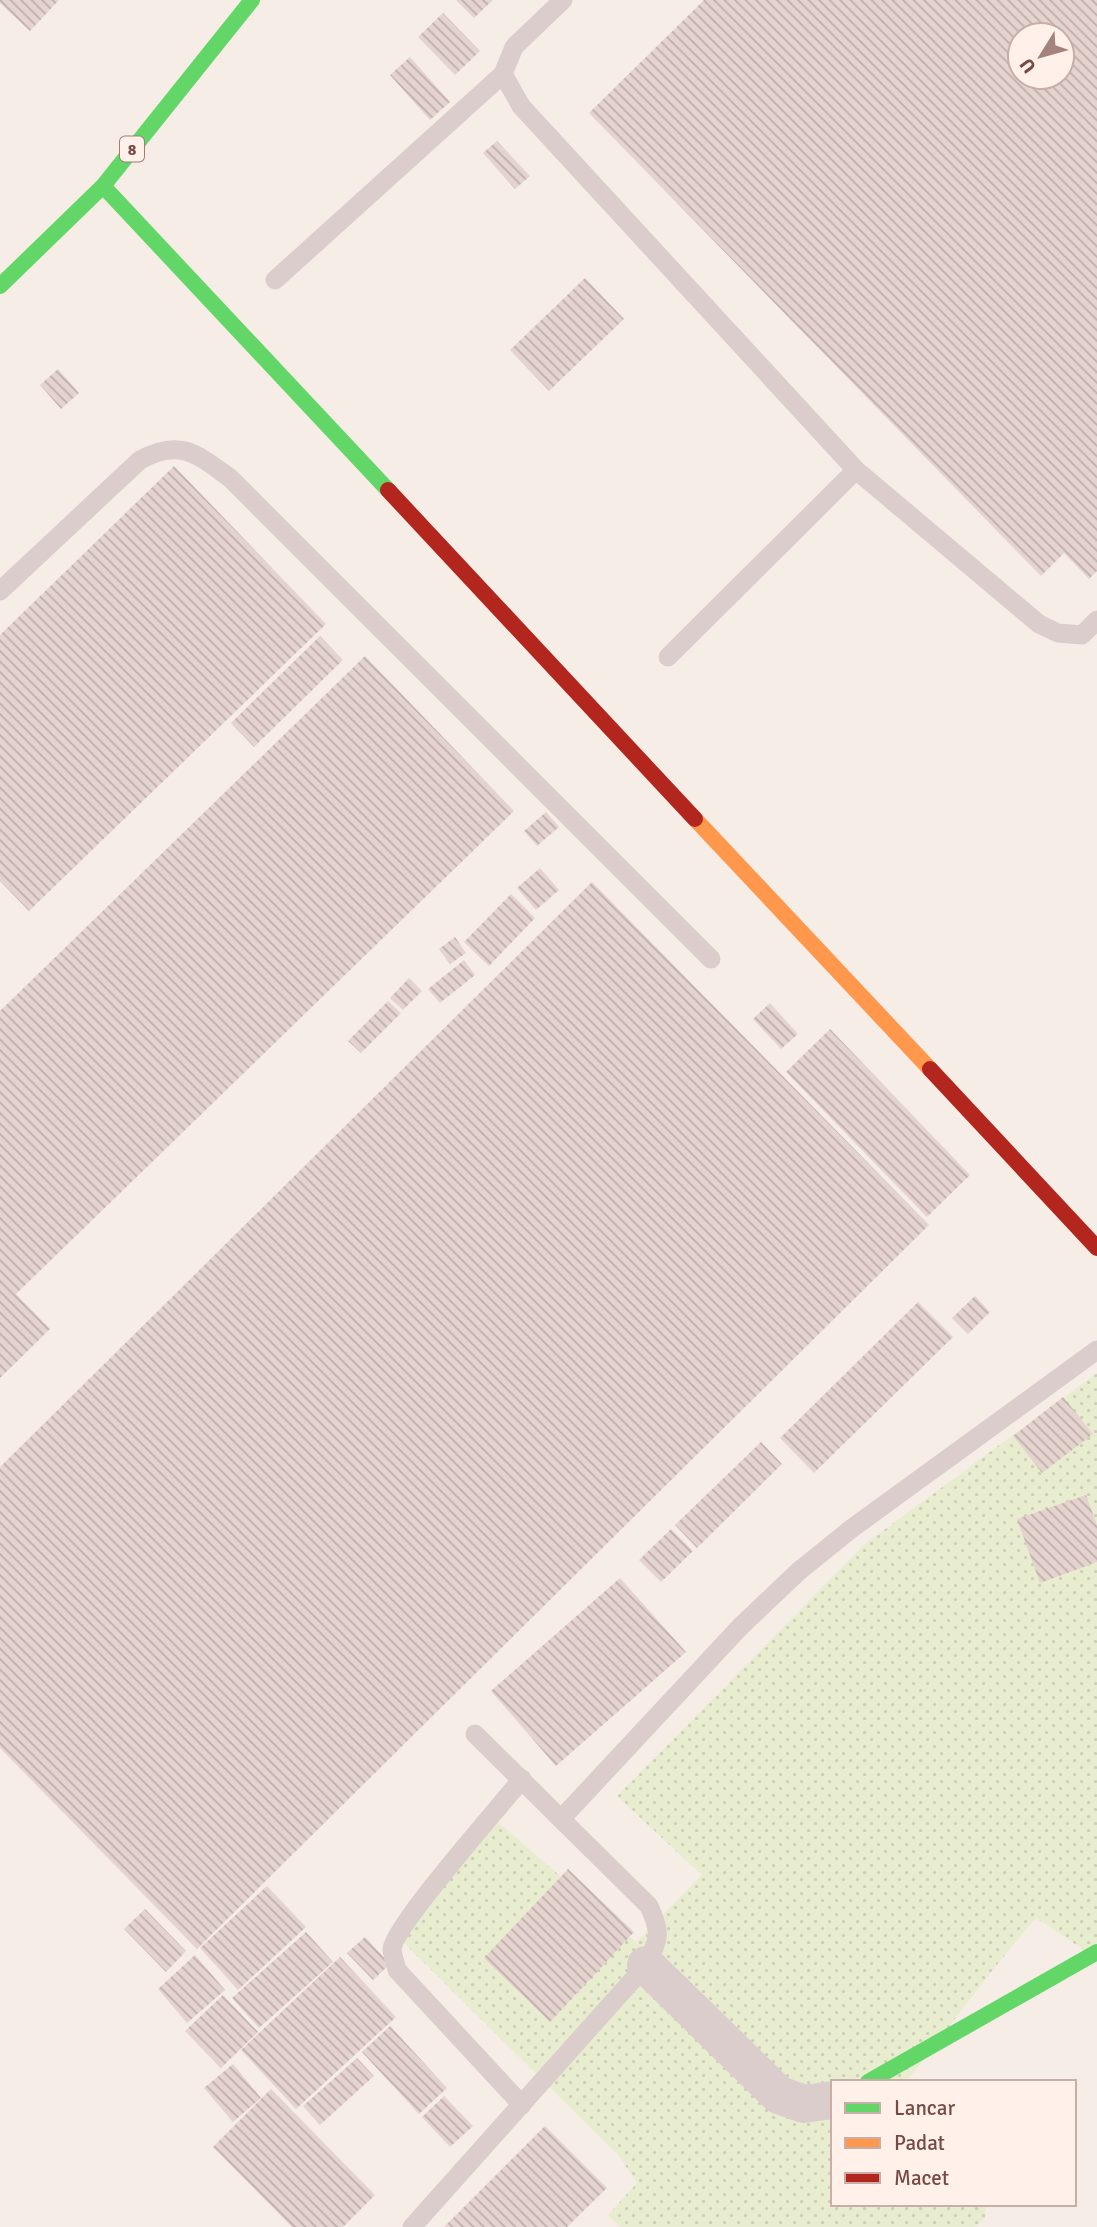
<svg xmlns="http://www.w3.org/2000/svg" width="1097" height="2227" viewBox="0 0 1097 2227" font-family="Signika,sans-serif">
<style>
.grass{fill:url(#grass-dots)}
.building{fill:url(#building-back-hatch);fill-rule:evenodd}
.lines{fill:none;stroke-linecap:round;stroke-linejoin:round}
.lane{stroke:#dacdcb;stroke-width:19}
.street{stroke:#dacdcb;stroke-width:38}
.fast{stroke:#63d668;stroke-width:16}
.slow{stroke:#ff974d;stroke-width:16}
.jam{stroke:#b3261e;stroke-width:16}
.labels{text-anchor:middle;stroke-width:5;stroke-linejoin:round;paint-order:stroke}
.shield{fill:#fff1e9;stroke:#a07c76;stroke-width:2}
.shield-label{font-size:16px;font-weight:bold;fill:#784a45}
</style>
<defs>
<pattern id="grass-dots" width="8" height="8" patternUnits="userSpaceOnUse" patternTransform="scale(1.75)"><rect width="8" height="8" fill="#e9edd0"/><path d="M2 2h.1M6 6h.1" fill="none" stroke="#cbcdb4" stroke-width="1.8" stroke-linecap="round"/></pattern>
<pattern id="building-back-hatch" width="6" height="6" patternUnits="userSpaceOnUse" patternTransform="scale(1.75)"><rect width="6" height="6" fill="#e4d3ce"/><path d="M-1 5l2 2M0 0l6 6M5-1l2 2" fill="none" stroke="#beada9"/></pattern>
</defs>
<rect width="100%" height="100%" fill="#f7ede7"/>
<path class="grass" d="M1097 1373V1946L1087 1952 1036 1918C991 1969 952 2025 909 2078L910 2082H833V2204H986L985 2218 975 2227H620L608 2215 637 2183 619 2156 399 1938 498 1822 636 1942 702 1875 617 1796 865 1544Z"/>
<g class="building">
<path d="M0 0H59L30 31 0 3Z"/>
<path d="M456 0H493L474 18Z"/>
<path d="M704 0H1097V571L1089 579 1064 553 1041 576 589 113ZM1020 35H1062V77H1020Z"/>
<path d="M443 13 480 51 455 75 418 37Z"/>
<path d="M410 57 450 102 430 120 390 75Z"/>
<path d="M497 141 530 176 515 189 483 153Z"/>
<path d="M585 278 624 319 549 391 510 350Z"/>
<path d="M58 369 79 393 61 409 40 385Z"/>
<path d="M174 466 326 624 29 911 0 881V635Z"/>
<path d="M320 636 343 660 254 747 231 723Z"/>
<path d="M365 656 514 811 16 1294 50 1329 0 1378V1011Z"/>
<path d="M546 812 559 827 537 846 524 831Z"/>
<path d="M540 868 559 890 536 910 517 888Z"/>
<path d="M592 882 929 1225 197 1949 0 1748V1467Z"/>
<path d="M511 894 535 918 489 966 464 942Z"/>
<path d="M455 937 466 953 450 964 439 949Z"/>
<path d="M464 960 475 975 440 1003 428 989Z"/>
<path d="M409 978 422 991 403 1010 390 998Z"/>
<path d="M388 1001 401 1013 361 1053 348 1041Z"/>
<path d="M770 1003 798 1034 781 1049 753 1019Z"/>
<path d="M830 1029 970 1175 927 1217 786 1072Z"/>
<path d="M975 1296 990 1312 968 1334 952 1318Z"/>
<path d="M918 1302 953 1337 814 1473 780 1438Z"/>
<path d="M1063 1397 1093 1434 1042 1473 1013 1436Z"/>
<path d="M761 1442 782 1464 697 1548 675 1525Z"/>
<path d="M1086 1495 1097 1525V1562L1040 1583 1017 1519Z"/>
<path d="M671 1529 693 1551 661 1582 639 1560Z"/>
<path d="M620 1578 686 1652 556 1766 491 1691Z"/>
<path d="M568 1869 634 1932 550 2022 484 1958Z"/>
<path d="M267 1886 306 1927 238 1990 200 1948Z"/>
<path d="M145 1909 186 1951 166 1972 124 1929Z"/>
<path d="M306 1932 333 1962 259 2028 232 1998Z"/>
<path d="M365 1937 390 1964 373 1980 347 1953Z"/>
<path d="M195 1955 225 1990 187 2023 158 1989Z"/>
<path d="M340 1957 396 2017 296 2109 241 2050Z"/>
<path d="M223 1995 258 2032 221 2068 185 2031Z"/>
<path d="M390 2026 447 2088 419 2114 362 2052Z"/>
<path d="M357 2058 374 2076 320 2125 303 2106Z"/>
<path d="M233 2064 261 2098 233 2122 204 2088Z"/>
<path d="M271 2089 375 2195 343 2227H292L213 2147Z"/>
<path d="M444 2096 473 2126 450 2147 422 2117Z"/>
<path d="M545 2126 607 2188 567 2227H444Z"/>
</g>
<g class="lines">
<g class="lane">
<path d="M563 0 514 47 503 74 521 106 856 470"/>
<path d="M275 280 503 74"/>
<path d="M0 591 140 460C180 438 197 454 230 478L711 959"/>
<path d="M668 657 856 470 1039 624 1058 633 1082 635 1097 620"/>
<path d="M522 1779C501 1805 394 1926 392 1949 392 1955 396 1964 397 1970L522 2105"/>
<path d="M561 1819 740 1627 799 1571 851 1529 1097 1350"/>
<path d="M412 2227 646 1965C659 1938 662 1935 649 1906L475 1734"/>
</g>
<path class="street" d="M646 1965 779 2095 804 2104 833 2100"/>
<g class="fast">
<path d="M103 186 388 490"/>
<path d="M0 286 103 186 252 0"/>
<path d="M868 2082 1097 1952"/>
</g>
<path class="slow" d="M695 819 930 1069"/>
<g class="jam">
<path d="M388 490 695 819"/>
<path d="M930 1069 1097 1248"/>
</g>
</g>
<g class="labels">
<rect class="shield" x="120" y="136.5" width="24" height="25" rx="5"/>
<g class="shield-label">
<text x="132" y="155">8</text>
</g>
</g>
<rect x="831" y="2080" width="245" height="126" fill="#fff1e9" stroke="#c9aea7" stroke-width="2"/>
<rect x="845" y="2103" width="35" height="10" fill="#63d668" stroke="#c9aea7" stroke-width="2"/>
<text x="894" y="2115" font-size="21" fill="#784a45">Lancar</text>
<rect x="845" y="2138" width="35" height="10" fill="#ff974d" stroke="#c9aea7" stroke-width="2"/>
<text x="894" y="2150" font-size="21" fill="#784a45">Padat</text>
<rect x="845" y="2173" width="35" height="10" fill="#b3261e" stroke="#c9aea7" stroke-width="2"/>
<text x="894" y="2185" font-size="21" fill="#784a45">Macet</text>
<g transform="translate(1041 56) rotate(233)"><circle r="33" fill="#fff1e9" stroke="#c9aea7" stroke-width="2"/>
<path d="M0-5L12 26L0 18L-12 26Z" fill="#a4837e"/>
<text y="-10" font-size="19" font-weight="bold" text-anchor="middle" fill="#784a45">U</text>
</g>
</svg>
